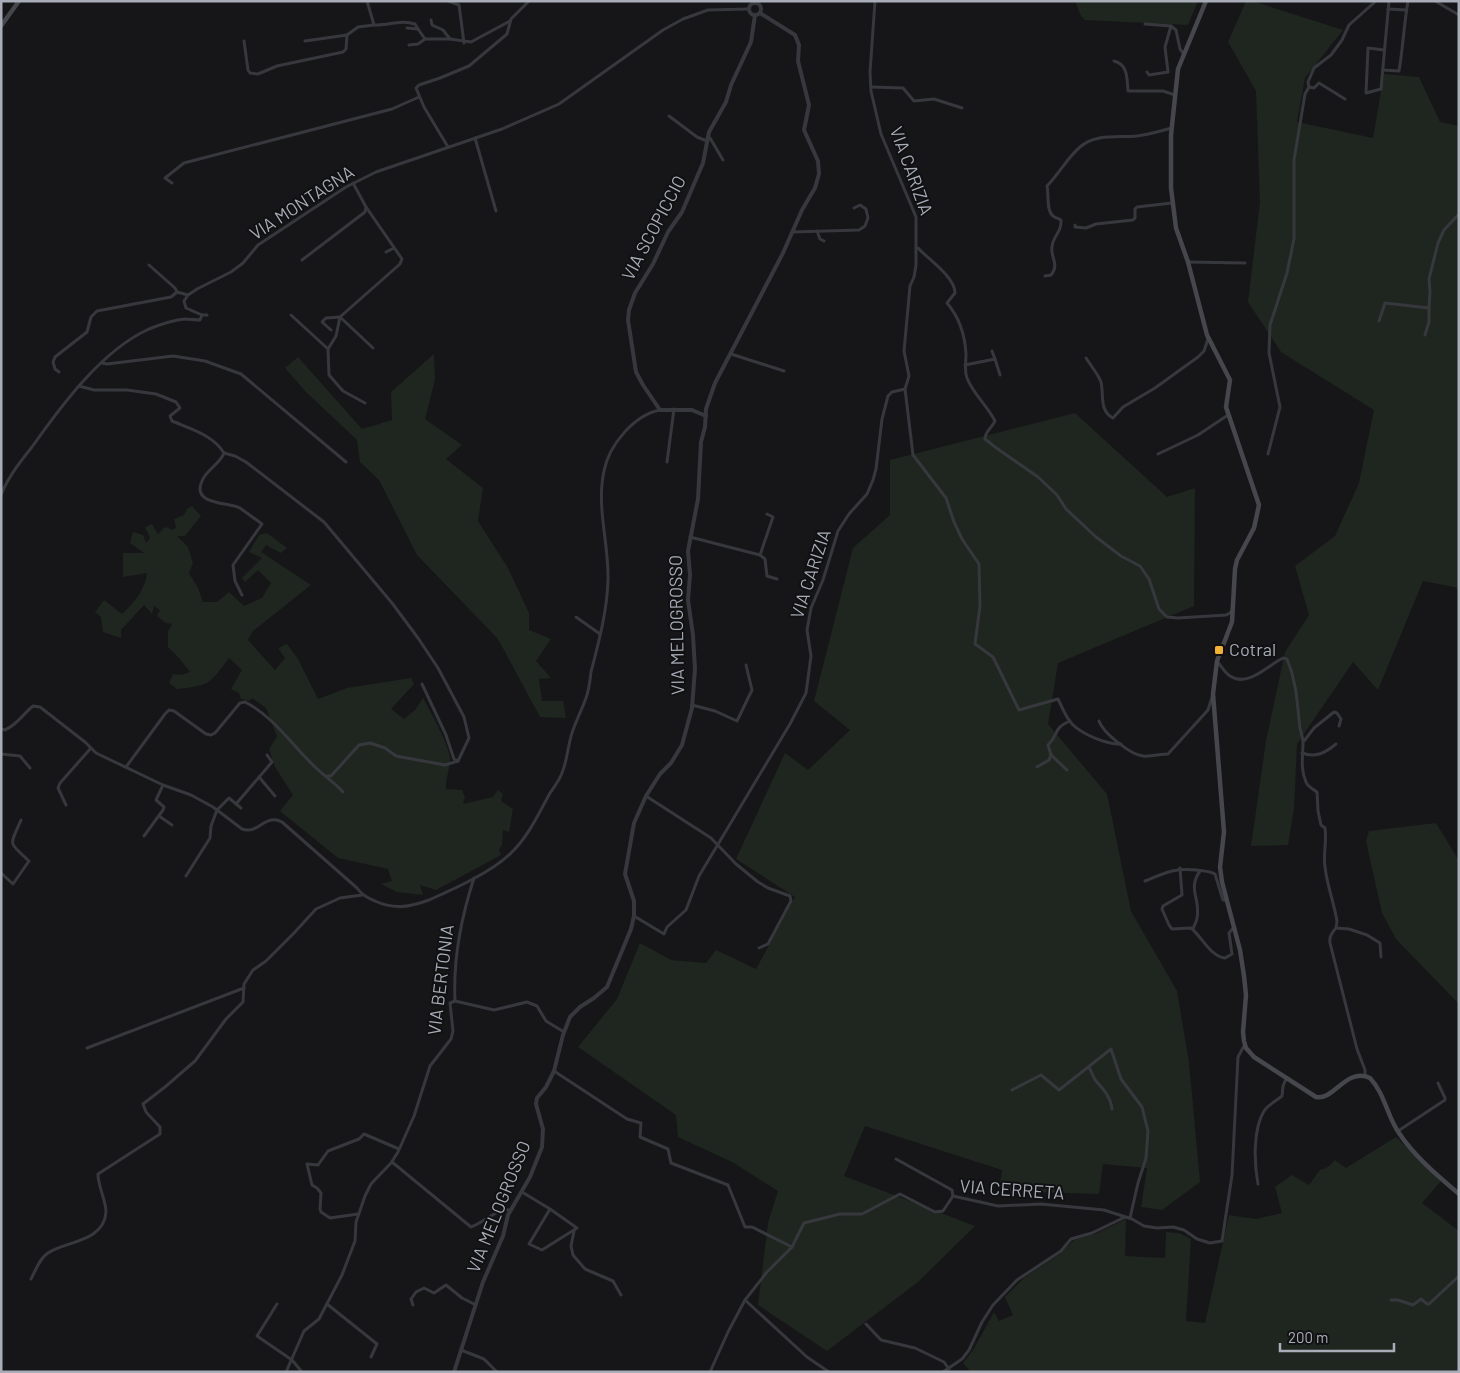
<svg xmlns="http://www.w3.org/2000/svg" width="1460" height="1373" viewBox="0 0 1460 1373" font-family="Barlow,sans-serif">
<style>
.green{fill:#1e261f}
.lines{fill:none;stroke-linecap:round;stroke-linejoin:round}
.minor{stroke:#37383d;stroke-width:3}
.tertiary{stroke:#37383d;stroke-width:4}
.secondary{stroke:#45474d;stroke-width:4.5}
.poi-dot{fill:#f2b134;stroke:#111113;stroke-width:2}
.labels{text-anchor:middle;stroke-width:4;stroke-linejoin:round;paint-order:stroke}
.street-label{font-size:18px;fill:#a8adb8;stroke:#111113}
.poi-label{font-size:18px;fill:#a8adb8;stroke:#111113;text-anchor:start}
</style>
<rect width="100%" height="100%" fill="#161618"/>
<g class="green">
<path d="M1075 1H1198L1188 25 1085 20 1081 16Z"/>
<path d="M1246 1H1252L1343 30 1305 78 1297 122 1373 138 1384 74 1419 77 1440 122 1459 126V588L1423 581 1378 690 1353 662 1297 744 1294 809 1288 845 1251 846 1266 741 1285 652 1309 615 1295 566 1335 536 1359 483 1374 410 1281 352 1248 302 1260 202 1256 91 1228 42Z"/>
<path d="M434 354 435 380 425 419 462 445 446 459 483 488 478 521 508 568 529 613V630L551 639 536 661 551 678 539 679 542 701H563L566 718 540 717 498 639 417 555 379 480 360 462 357 440 306 392 285 368 298 357 362 429 392 420 391 392Z"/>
<path d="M1075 413 1167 497 1195 488 1194 606 1058 663 1048 724 1107 794 1131 911 1177 991 1189 1062 1200 1182 1162 1210 1141 1207 1147 1168 1103 1164 1099 1194 999 1191 1002 1170 865 1126 844 1176 975 1226 918 1282 827 1351 758 1305 768 1223 778 1191 732 1162 678 1137 676 1115 578 1047 617 999 640 943 671 960 706 963 716 950 756 969 795 897 736 859 785 753 808 770 850 730 814 701 853 548 890 515V460Z"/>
<path d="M192 506 201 516 185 536H177L188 547 193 563 189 573 198 588 203 602H217L229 592 244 606 262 598 271 583 258 570 245 582 242 578 262 558 249 552 259 535 267 533 287 548 281 553 266 545 261 552 311 585 253 631 248 640 275 670 285 658 278 648 287 644 298 659 318 699 347 688 411 678 414 684 391 709 404 719 415 710 423 698C431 713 448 742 450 758 451 768 445 778 446 789L462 790 465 797 463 804 493 797 498 790 503 794 501 801 513 809 509 832 503 830 502 845 499 850 501 855 436 890 420 885 423 895 397 892 381 884 392 881 388 869 338 858 280 811 293 795 275 767 269 749 277 736 266 708 252 698 249 701 241 699 239 693 231 689 242 670 229 658C209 685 210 685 177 689L169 683 173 674 182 675 190 672 180 659 168 647V631L172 624 166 623 157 616 160 610 154 606 152 614 144 605 121 630V638L103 632 101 617 95 612 104 600 122 614C134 603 145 590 147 573L123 577V553H144L130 543 133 532 143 535 146 543 150 538 145 527 152 524 158 534 165 527 173 530 176 527 174 519 184 515 187 509Z"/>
<path d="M1436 823 1459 861V1004L1396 939 1382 913 1366 841 1369 831Z"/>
<path d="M1396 1137 1441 1181 1422 1203 1459 1231V1372H971L963 1363 973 1350 994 1312 999 1321 1013 1315 1005 1297 1025 1277 1060 1254 1074 1240 1095 1234 1126 1219 1125 1256 1165 1258 1166 1232 1179 1233 1191 1239 1186 1321 1205 1323 1229 1215 1256 1219 1282 1213 1275 1187 1292 1175 1309 1185 1320 1170 1328 1167 1335 1160 1346 1168Z"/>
</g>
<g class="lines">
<g class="minor">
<path d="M367 1 374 25C389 26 400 19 415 24L418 29"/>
<path d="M448 1 459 5 464 43"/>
<path d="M1435 1 1459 15"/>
<path d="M1388 9 1406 10"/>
<path d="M431 20 432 25 443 30 450 39"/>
<path d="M1145 24 1171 26 1176 30 1180 49 1183 53"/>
<path d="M407 28 418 29 425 39"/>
<path d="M244 41 248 70 250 73 258 74 277 66 343 52 346 49 347 35 358 27 374 25"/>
<path d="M305 41 347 35"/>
<path d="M409 45 418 44 425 39H450L471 42 510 21"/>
<path d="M1384 50 1368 48 1366 93 1381 89 1389 1"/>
<path d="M1114 61C1128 64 1127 79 1128 91H1163L1175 95"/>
<path d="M1383 70 1399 71C1403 48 1404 24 1408 1"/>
<path d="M1147 72 1149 75 1168 72 1165 47 1171 26"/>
<path d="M871 87 903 88 914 101 934 99 962 108"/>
<path d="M1345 99 1319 83 1314 88 1309 87 1308 82 1314 68 1331 55 1342 40 1349 25 1376 1"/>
<path d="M669 116 697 137 707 141"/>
<path d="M708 137 710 138 723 160"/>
<path d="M475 138 496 211"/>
<path d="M448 147 424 107 416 88 419 85 440 78 469 66 507 34 511 19 529 1"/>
<path d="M172 183 165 178 184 163 392 109 419 97"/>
<path d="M366 207 402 259 400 264 340 317 373 348"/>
<path d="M1075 225V227L1086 228 1096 224 1133 220 1135 218V209L1137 207 1172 203"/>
<path d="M817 231 820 239 824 241"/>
<path d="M792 232 859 230 865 226 868 218 866 209 860 205 854 208"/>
<path d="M918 248C928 259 955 277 955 293L947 303C959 317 965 336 966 354 966 363 964 370 967 378 973 394 987 405 995 421 992 428 985 431 985 439L995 447 1038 477 1057 495 1066 509 1096 537 1121 556 1140 566 1149 579 1159 609 1167 617 1178 618 1226 615 1230 613 1232 610"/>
<path d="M386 252 394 248"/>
<path d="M302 260 365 212 366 207 353 183"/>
<path d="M1188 262 1245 263"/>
<path d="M149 265 175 288 177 292"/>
<path d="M1045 276 1051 275C1060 264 1050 257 1052 247 1053 235 1062 233 1061 220 1058 218 1055 218 1053 216 1046 211 1049 194 1047 186 1059 174 1067 158 1080 147 1096 133 1118 138 1137 136 1148 135 1160 131 1172 128"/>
<path d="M202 315H207"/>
<path d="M291 315 328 349 336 336 340 317 326 318 322 322 331 330"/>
<path d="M1379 321 1385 303 1429 308 1430 292 1429 279 1438 243 1444 230 1459 214"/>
<path d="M1425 335 1429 322V308"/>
<path d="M328 349 329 375 343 391 365 403"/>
<path d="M992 351 995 359"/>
<path d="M731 354 784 371"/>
<path d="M1086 358C1091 366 1098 374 1101 382 1104 395 1099 411 1113 418L1123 407 1155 388 1198 357 1204 351 1208 339"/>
<path d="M102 363 107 364 173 356 205 361 241 374 346 462"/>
<path d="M965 365 995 359 1000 375"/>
<path d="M59 372 55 369 53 362 55 357 87 332 91 317 97 311 171 297 177 292 188 295"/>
<path d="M79 386 94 390H127L156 394 176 402 180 408 170 416 172 421C191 429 213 435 224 453 220 464 206 470 202 481 191 505 228 502 240 508 247 513 255 519 262 524L233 565 235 581 242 595"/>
<path d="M905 389 913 455 946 498 954 522 962 539 979 564 980 606 975 644 993 657 1019 710 1058 699C1062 707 1066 718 1072 724 1082 734 1107 745 1121 744"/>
<path d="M224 453 235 456 246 462 324 522 392 603 418 638 438 668 464 717 469 738 458 761 454 759 446 735 422 684"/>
<path d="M1158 454 1198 435 1228 415"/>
<path d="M1268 454 1280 407 1269 353 1270 325 1287 273 1294 239V160L1305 94 1309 87"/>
<path d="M667 462 674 409"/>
<path d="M1 495C8 477 20 462 32 447 61 406 102 350 149 329 159 325 174 320 185 319 190 319 195 320 200 320L202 315 186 308 184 301 188 295 197 289 231 272 243 263 258 245 346 187 376 172 502 129 559 104 663 30 683 19 708 10 749 9"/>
<path d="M690 537 760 555 773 517 767 514"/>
<path d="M760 555 765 559 767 576 777 579"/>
<path d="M576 617 600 634"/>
<path d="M1217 661C1221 666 1225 673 1230 676 1248 688 1268 665 1283 658L1287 659C1297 683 1297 703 1300 728 1301 733 1303 738 1303 743 1303 757 1300 768 1306 782 1308 787 1313 789 1317 792L1318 811 1321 825 1325 828C1327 841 1323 854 1325 867 1327 885 1334 903 1337 921L1336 928C1332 933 1329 936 1330 943L1357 1049 1365 1070V1076"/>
<path d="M692 705 715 711 737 721 752 690 746 665"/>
<path d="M1099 721C1103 733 1131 755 1143 756 1151 757 1160 754 1168 754L1208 710 1213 694"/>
<path d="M1 729 5 730C17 725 23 714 33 706L40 707 85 742 96 753 163 785 191 795 213 807 242 829C259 835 264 813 282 822L357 888C362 895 367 898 375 901 394 910 410 907 429 900 454 889 492 872 511 853 528 837 539 813 550 793 555 786 561 778 563 770 568 757 568 743 573 730 577 719 582 709 586 698 589 690 590 681 591 672 599 641 607 612 608 580 609 543 596 507 604 471 609 445 634 415 660 410"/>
<path d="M1304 741 1314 728 1334 712 1337 713 1341 719 1339 726"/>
<path d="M1302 753C1316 758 1325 753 1336 744"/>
<path d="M1 754 20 756 30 768"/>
<path d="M126 767 165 714 169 710 174 711 206 734 211 735 215 733 240 703 245 702C273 716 291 744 314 766 323 775 334 782 343 792"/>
<path d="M1037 767 1049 760 1051 755"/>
<path d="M1067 770 1051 755 1048 745C1060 733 1052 729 1070 721"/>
<path d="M327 776H331L359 745 370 743 385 748 396 756 445 765 458 761"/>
<path d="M259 777 275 796"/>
<path d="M646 796 711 838 736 864 758 882 768 888 790 896 791 901 768 944 759 948"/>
<path d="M236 804 272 762 267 755"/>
<path d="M66 805 58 788 60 783 91 748"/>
<path d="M159 816 172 825"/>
<path d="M144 836 163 810 164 807 156 800 163 785"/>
<path d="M1180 868 1182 895 1163 906 1162 909 1169 925 1172 929 1191 928C1202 937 1210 956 1225 958L1232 954 1229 933 1234 927"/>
<path d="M1 873 13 884 29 861C7 841 10 846 21 820"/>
<path d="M186 876 210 838 211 826 217 810 229 798 241 808"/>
<path d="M1145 881C1165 873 1173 868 1196 870 1203 871 1209 871 1215 874L1223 900H1227"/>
<path d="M634 916 664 934 667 927 686 910 699 876 790 724 806 693 811 656 807 630 811 608 823 580 838 531 849 514 867 494 873 480 876 469 882 419 888 396 892 392 905 389 909 376 904 351 910 286 914 277 916 265V217L881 134 871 91 870 72 875 1"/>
<path d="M1336 928 1349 929 1367 935 1380 943 1381 957"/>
<path d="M1193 929C1194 925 1197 921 1197 918 1201 899 1187 889 1200 871"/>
<path d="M455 1001 494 1010 527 1002 537 1006 546 1021 564 1032"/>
<path d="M87 1048 244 988"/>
<path d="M1089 1067C1091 1071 1093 1077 1096 1081 1103 1089 1111 1097 1112 1109"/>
<path d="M554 1071 627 1119 641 1123 640 1137 668 1149 671 1163 728 1185 745 1227H752L792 1247 804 1223 840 1214H862L900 1194 935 1212 943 1211 953 1196 998 1206 1041 1204 1104 1210 1132 1219 1144 1226 1157 1228 1173 1227 1184 1230 1197 1239 1210 1243 1222 1241 1232 1175 1238 1057 1245 1044"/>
<path d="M1012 1090 1041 1075 1059 1090 1111 1049 1121 1079 1142 1107 1148 1131 1146 1158 1138 1183 1130 1218"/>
<path d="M1398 1131 1445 1100V1098L1438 1083"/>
<path d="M896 1159 952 1190 953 1196"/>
<path d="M392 1162 471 1227C483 1223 498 1208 510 1210"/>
<path d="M1258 1184C1254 1163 1253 1129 1264 1111 1268 1105 1276 1101 1282 1096L1283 1086 1286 1079"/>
<path d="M522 1192 550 1209 577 1228 542 1250 529 1244 550 1209"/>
<path d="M358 1214 330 1218 321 1212 320 1209 321 1193 317 1188 312 1185 307 1164 318 1165 328 1151 359 1139 364 1134 399 1149"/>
<path d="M574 1231 571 1246 573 1255 585 1269 613 1281 621 1295"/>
<path d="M792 1247 767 1272 745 1300 807 1357 829 1372"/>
<path d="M31 1279C36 1270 39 1259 48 1253 66 1241 104 1242 106 1212 106 1200 98 1187 98 1174L160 1134V1127L146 1112 143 1104 165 1087 195 1061 226 1019 243 1002 244 984 253 970 266 961 294 933 316 909 340 898 362 895"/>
<path d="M1391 1300H1398L1413 1305 1421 1299 1427 1304H1429L1459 1276"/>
<path d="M277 1304 257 1336 292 1360 302 1372"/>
<path d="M327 1304 377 1344 371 1357"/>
<path d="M413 1305 411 1299 416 1292 424 1288 434 1293 446 1285 462 1298 476 1305"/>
<path d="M866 1324 881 1340 915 1348 944 1362 949 1369"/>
<path d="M461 1350 484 1359 497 1372"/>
<path d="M286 1372 304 1331 319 1319 342 1275 355 1241 356 1222 365 1196 371 1184 391 1163 398 1152 414 1116 430 1066 451 1039 453 1031 450 1003 455 1001C453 959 461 918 474 878"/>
<path d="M710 1372 728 1332 745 1300"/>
<path d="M943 1372 962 1359 969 1350 982 1322 993 1305 1017 1280 1061 1251 1071 1239 1092 1233 1125 1217"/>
</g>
<g class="tertiary">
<circle cx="755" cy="9" r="6"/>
<path d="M706 416 692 410H660L643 385 636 372 628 320 629 310 635 293 653 264 668 232 682 212 703 163 709 132 726 102 731 85 751 42 755 15"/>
<path d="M454 1372 483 1282 503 1236 508 1215 530 1177 542 1147 543 1129 536 1104 537 1098 546 1087 554 1071 563 1035 570 1017 580 1007 594 998 607 987 631 929 634 916V901L625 874 634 823 646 796 660 774 671 763 682 745 692 708 695 669 693 635 688 600 690 575 688 551 698 499 701 442 705 427 706 409 715 383 783 253 802 210 815 188 819 174 818 161 804 130 809 105 798 61 799 45 795 35 760 13"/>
</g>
<g class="secondary">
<path d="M1206 1 1178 69 1171 135V188L1176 228 1188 262 1207 335 1230 380 1226 407 1259 505 1254 528 1237 560 1235 569 1232 622 1217 661 1213 694 1224 832 1220 867 1222 882 1240 950 1244 976 1246 995 1243 1032 1244 1041 1246 1048 1254 1057 1316 1097C1334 1101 1346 1067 1370 1078 1385 1094 1387 1116 1399 1133 1414 1156 1438 1176 1459 1194"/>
<path d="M1 26 19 1"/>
</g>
</g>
<rect class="poi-dot" x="1214" y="645" width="10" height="10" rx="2.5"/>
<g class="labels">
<g class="street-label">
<text transform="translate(911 171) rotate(70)" y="6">VIA CARIZIA</text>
<text transform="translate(302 203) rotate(-33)" y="6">VIA MONTAGNA</text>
<text transform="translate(654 228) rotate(-62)" y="6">VIA SCOPICCIO</text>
<text transform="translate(811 574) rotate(-72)" y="6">VIA CARIZIA</text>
<text transform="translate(677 625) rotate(-91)" y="6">VIA MELOGROSSO</text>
<text transform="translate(441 980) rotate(-83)" y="6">VIA BERTONIA</text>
<text transform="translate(1012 1190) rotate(4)" y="6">VIA CERRETA</text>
<text transform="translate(499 1207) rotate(-68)" y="6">VIA MELOGROSSO</text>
</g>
<g class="poi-label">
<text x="1229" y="656">Cotral</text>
</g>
</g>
<rect width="1460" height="1373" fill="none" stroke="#a8adb8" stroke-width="5"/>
<path d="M1280 1343v8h114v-8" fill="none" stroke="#a8adb8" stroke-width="2.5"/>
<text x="1288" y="1343" font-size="15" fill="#a8adb8" stroke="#111113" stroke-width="4" paint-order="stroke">200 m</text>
</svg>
